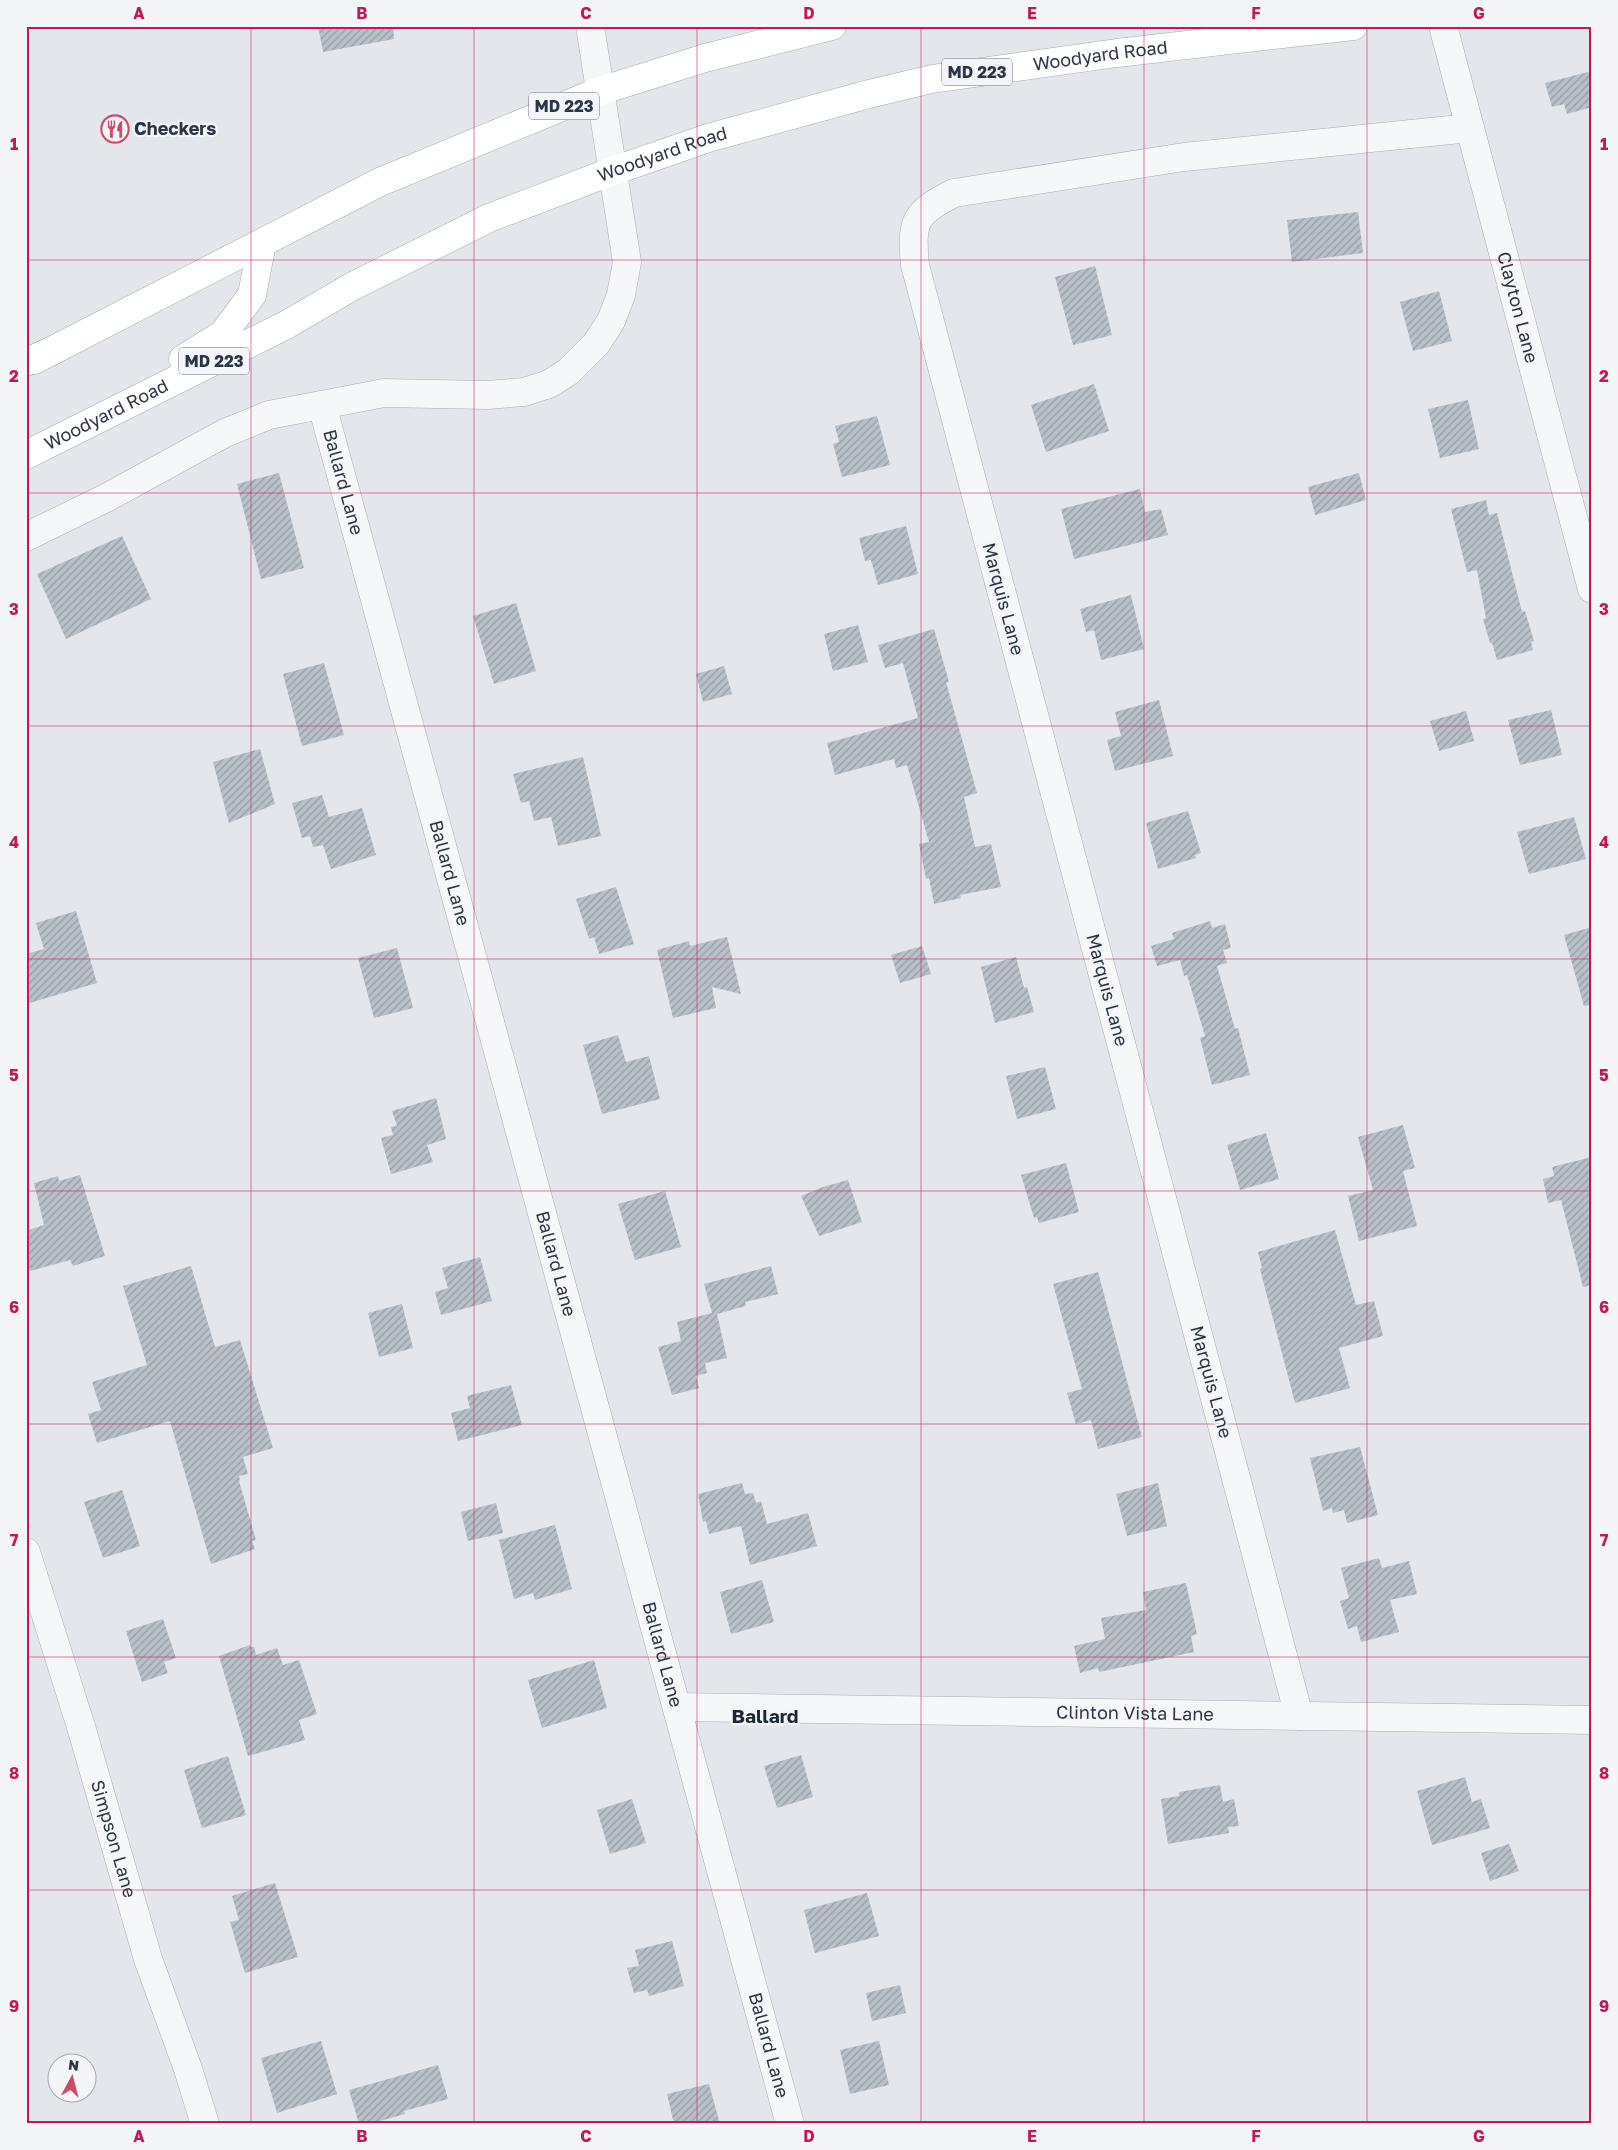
<svg xmlns="http://www.w3.org/2000/svg" width="1618" height="2150" viewBox="0 0 1618 2150" font-family="'Golos Text',sans-serif">
<style>
.building{fill:url(#building-hatch)}
.lines{fill:none;stroke-linecap:round;stroke-linejoin:round}
.minor-casing{stroke:#a8aeb5;stroke-width:29}
.major-casing{stroke:#a2acb7;stroke-width:29}
.highway-casing{stroke:#8a95a2;stroke-width:29}
.minor{stroke:#f6f7f9;stroke-width:28}
.major{stroke:#fff;stroke-width:28}
.highway{stroke:#fff;stroke-width:28}
.grid{fill:none;stroke:#c2185b;stroke-width:1;stroke-opacity:0.55}
.labels{text-anchor:middle;stroke-width:4.5;stroke-linejoin:round;paint-order:stroke}
.shield{fill:#f3f5f8;stroke:#676f79;stroke-width:1}
.shield-label{font-size:16px;font-weight:bold;fill:#2b3543}
.street-label{font-size:18px;fill:#2b3543;stroke:#f3f5f8}
.poi-label{font-size:18px;font-weight:bold;fill:#2b3543;stroke:#f3f5f8;text-anchor:start}
.neighbourhood-label{font-size:19px;font-weight:bold;fill:#1d2634;stroke:#f3f5f8}
.neatline{fill:none;stroke:#c2185b;stroke-width:2}
.grid-label{font-size:16px;text-anchor:middle;font-weight:bold;fill:#c2185b}
</style>
<defs>
<pattern id="building-hatch" width="6" height="6" patternUnits="userSpaceOnUse" patternTransform="scale(1.25)"><rect width="6" height="6" fill="#bac0c8"/><path d="M-1 1l2-2M0 6l6-6M5 7l2-2" fill="none" stroke="#979da4"/></pattern>
</defs>
<rect width="100%" height="100%" fill="#e3e7eb"/>
<g class="building">
<path d="M318 26H393L394 39 323 52Z"/>
<path d="M1592 71V107L1567 114 1564 104 1552 107 1545 83Z"/>
<path d="M1358 212 1363 253 1292 262 1287 220Z"/>
<path d="M1095 266 1112 335 1073 345 1055 277Z"/>
<path d="M1439 291 1452 341 1413 351 1400 302Z"/>
<path d="M1094 384 1109 431 1046 452 1031 405Z"/>
<path d="M1468 400 1479 449 1440 458 1428 409Z"/>
<path d="M877 416 890 465 842 477 833 444 839 442 835 426Z"/>
<path d="M279 473 304 568 261 579 237 484Z"/>
<path d="M1359 473 1366 500 1315 515 1308 487Z"/>
<path d="M1140 489 1145 512 1161 509 1168 535 1074 559 1061 509Z"/>
<path d="M1486 500 1489 515 1497 513 1522 612 1525 611 1534 641 1531 642 1533 650 1497 660 1492 643H1490L1483 619 1486 618 1477 570 1467 572 1451 509Z"/>
<path d="M906 526 918 574 878 585 871 560 865 561 859 538Z"/>
<path d="M122 536 151 599 66 639 37 574Z"/>
<path d="M1131 595 1144 649 1101 660 1094 630 1086 632 1080 609Z"/>
<path d="M516 603 536 671 494 684 473 616Z"/>
<path d="M858 625 868 662 833 671 824 634Z"/>
<path d="M934 629 949 682H946L977 793 964 797 975 847 991 844 1001 887 960 895 961 898 934 904 929 878 926 879 919 844 929 842 907 765 896 768 894 759 835 775 827 743 918 718 903 663 885 668 878 645Z"/>
<path d="M324 663 344 735 302 746 283 674Z"/>
<path d="M724 666 732 694 703 702 696 674Z"/>
<path d="M1159 700 1173 756 1115 771 1107 740 1121 736 1115 712Z"/>
<path d="M1551 710 1562 755 1520 765 1508 720Z"/>
<path d="M1466 711 1474 741 1439 751 1430 721Z"/>
<path d="M260 749 275 804 229 823 213 762Z"/>
<path d="M583 757 601 836 558 846 551 817 534 821 529 801 521 803 513 774Z"/>
<path d="M322 795 329 817 362 808 376 855 331 869 323 845 313 847 310 836 302 838 292 803Z"/>
<path d="M1188 811 1201 853 1195 855 1196 858 1158 869 1146 823Z"/>
<path d="M1574 817 1586 859 1529 874 1517 832Z"/>
<path d="M616 887 634 944 599 954 594 937 589 939 576 899Z"/>
<path d="M76 911 97 983 26 1004V954L44 949 36 923Z"/>
<path d="M1210 921 1212 928 1225 924 1231 948 1223 950 1227 963 1217 966 1235 1029 1238 1028 1250 1075 1212 1085 1200 1038 1205 1036 1187 975 1184 976 1180 960 1157 966 1151 946 1174 939 1172 933Z"/>
<path d="M1592 927V1005L1584 1006 1564 935Z"/>
<path d="M727 937 741 994 712 987 716 1008 673 1018 657 950 689 941 690 946Z"/>
<path d="M922 946 931 974 900 983 891 955Z"/>
<path d="M397 948 413 1008 374 1018 358 958Z"/>
<path d="M1016 957 1024 988 1027 987 1034 1012 995 1023 981 967Z"/>
<path d="M618 1035 626 1062 649 1056 660 1099 602 1114 583 1045Z"/>
<path d="M1045 1067 1056 1109 1017 1119 1006 1076Z"/>
<path d="M436 1098 446 1139 427 1145 433 1162 391 1174 381 1138 393 1135 391 1127 397 1126 392 1111Z"/>
<path d="M1403 1125 1415 1168 1403 1171 1417 1226 1359 1241 1348 1196 1373 1190 1358 1137Z"/>
<path d="M1266 1133 1279 1179 1240 1190 1227 1145Z"/>
<path d="M1592 1157V1285L1583 1287 1561 1200 1548 1203 1543 1179 1554 1176 1552 1167Z"/>
<path d="M1066 1163 1079 1212 1039 1223 1037 1217 1034 1218 1021 1175Z"/>
<path d="M80 1175 105 1256 73 1266 70 1260 30 1271 26 1258V1231L44 1225 34 1183 58 1176 59 1181Z"/>
<path d="M848 1180 862 1222 819 1236 801 1196 823 1187Z"/>
<path d="M665 1191 681 1247 635 1260 618 1204Z"/>
<path d="M1335 1230 1356 1305 1374 1301 1383 1336 1339 1348 1350 1388 1295 1403 1260 1269 1262 1268 1258 1252Z"/>
<path d="M480 1257 492 1301 441 1315 435 1292 448 1288 442 1268Z"/>
<path d="M191 1266 215 1347 240 1340 273 1448 243 1457 248 1474 239 1476 240 1480 239 1481 256 1540 252 1541 255 1549 211 1564 170 1421 97 1443 88 1414 101 1410 92 1382 147 1365 123 1286Z"/>
<path d="M771 1266 778 1294 745 1302 746 1306 717 1314 727 1358 705 1363 707 1373 696 1376 699 1388 672 1395 658 1347 681 1341 677 1322 712 1313 704 1284Z"/>
<path d="M1098 1272 1142 1437 1098 1449 1091 1420 1076 1424 1067 1393 1082 1389 1053 1284Z"/>
<path d="M402 1304 413 1348 379 1357 368 1313Z"/>
<path d="M511 1385 522 1425 458 1441 451 1413 470 1408 467 1396Z"/>
<path d="M1360 1447 1378 1515 1347 1523 1344 1510 1333 1513 1332 1508 1323 1511 1310 1458Z"/>
<path d="M742 1483 745 1494 753 1493 756 1503 761 1501 767 1524 808 1513 817 1546 750 1565 741 1526 709 1534 706 1521 703 1522 698 1494Z"/>
<path d="M1158 1483 1167 1526 1127 1536 1116 1494Z"/>
<path d="M122 1490 140 1546 103 1558 84 1502Z"/>
<path d="M496 1503 503 1533 468 1541 461 1512Z"/>
<path d="M555 1525 572 1589 535 1600 533 1593 514 1599 499 1540Z"/>
<path d="M1379 1558 1382 1568 1409 1561 1417 1594 1390 1600 1399 1632 1361 1642 1357 1626 1348 1629 1340 1601 1349 1598 1341 1568Z"/>
<path d="M762 1580 774 1622 731 1634 720 1592Z"/>
<path d="M1186 1583 1197 1634 1191 1636 1194 1652 1099 1672 1098 1668 1080 1673 1074 1646 1105 1639 1101 1618 1146 1610 1143 1592Z"/>
<path d="M163 1619 176 1658 164 1662 168 1673 142 1682 126 1631Z"/>
<path d="M250 1645 251 1647H254L256 1655 277 1648 283 1665 299 1660 317 1714 299 1720 305 1740 248 1756 219 1656Z"/>
<path d="M594 1660 607 1708 542 1728 528 1680Z"/>
<path d="M801 1755 813 1797 777 1808 764 1766Z"/>
<path d="M228 1756 246 1815 202 1828 184 1770Z"/>
<path d="M1465 1777 1472 1802 1481 1799 1490 1828 1432 1845 1417 1791Z"/>
<path d="M1220 1785 1223 1802 1234 1799 1239 1826 1228 1827 1229 1833 1168 1844 1161 1799 1179 1796V1792Z"/>
<path d="M632 1799 646 1843 610 1854 597 1810Z"/>
<path d="M1509 1844 1519 1871 1490 1881 1481 1853Z"/>
<path d="M275 1883 298 1957 245 1973 230 1922 239 1920 232 1896Z"/>
<path d="M867 1893 879 1936 815 1953 804 1910Z"/>
<path d="M672 1941 684 1986 649 1996 647 1990 634 1993 627 1968 639 1966 635 1950Z"/>
<path d="M900 1985 906 2013 872 2021 866 1993Z"/>
<path d="M321 2041 337 2094 277 2113 261 2058Z"/>
<path d="M879 2041 889 2085 850 2094 840 2050Z"/>
<path d="M438 2065 448 2099 404 2111 405 2114 369 2124H359L349 2090Z"/>
<path d="M709 2084 720 2124H674L667 2094Z"/>
</g>
<g class="lines">
<g class="minor-casing">
<g id="minor">
<path id="s1" d="M1443 26 1592 589"/>
<path id="s2" d="M322 405 790 2124"/>
<path d="M26 537 106 498 225 433 269 415 384 393 487 395 524 392 549 384 568 372 596 344 611 321 621 295 627 262 590 26"/>
<path id="s3" d="M26 1552 82 1730 148 1959 188 2069 205 2124"/>
<path id="s4" d="M677 1707 1592 1720"/>
<path d="M1299 1716 915 265C911 221 914 213 954 193L1184 157 1470 128"/>
</g>
</g>
<g class="major-casing">
<g id="major">
<path d="M183 359 223 334 252 295 262 243"/>
<path d="M34 360 380 182 600 91 705 58 832 26"/>
<path id="s5" d="M26 455 286 325 353 286 489 218 613 171 708 138 869 94 932 79 1117 53 1353 26"/>
</g>
</g>
<g class="highway-casing">
<path id="highway" d="M26 362 54 350"/>
</g>
<use href="#minor" class="minor"/>
<use href="#major" class="major"/>
<use href="#highway" class="highway"/>
</g>
<path class="grid" d="M251 26V2124M474 26V2124M697 26V2124M921 26V2124M1144 26V2124M1367 26V2124M26 260H1592M26 493H1592M26 726H1592M26 959H1592M26 1191H1592M26 1424H1592M26 1657H1592M26 1890H1592"/>
<defs>
<g id="restaurant-ring" transform="scale(1.4375)"><circle r="9.5" fill="#f3f5f8" stroke="#ce4a68" stroke-width="1.5"/><path d="M-5-6h1v4h1v-4h1v4h1v-4h1v5L-1.5 .5V6h-2V.5L-5-1ZM5-6V6H3V1.5H1.5Q1.5-4 5-6Z" fill="#ce4a68"/></g>
</defs>
<g fill-rule="evenodd">
<use href="#restaurant-ring" x="115" y="129"/>
</g>
<g class="labels">
<g class="shield">
<rect x="942" y="58.5" width="70" height="27" rx="4"/>
<rect x="529" y="92.5" width="70" height="27" rx="4"/>
<rect x="179" y="347.5" width="70" height="27" rx="4"/>
</g>
<g class="shield-label">
<text x="977" y="78">MD 223</text>
<text x="564" y="112">MD 223</text>
<text x="214" y="367">MD 223</text>
</g>
<g class="street-label">
<text dy="6" stroke="none"><textPath href="#s5" startOffset="1155">Woodyard Road</textPath></text>
<text dy="6" stroke="none"><textPath href="#s5" startOffset="705">Woodyard Road</textPath></text>
<text dy="6" stroke="none"><textPath href="#s1" startOffset="291">Clayton Lane</textPath></text>
<text dy="6" stroke="none"><textPath href="#s5" startOffset="90">Woodyard Road</textPath></text>
<text dy="6" stroke="none"><textPath href="#s2" startOffset="80">Ballard Lane</textPath></text>
<text transform="translate(1003 599) rotate(75)" y="6">Marquis Lane</text>
<text dy="6" stroke="none"><textPath href="#s2" startOffset="485">Ballard Lane</textPath></text>
<text transform="translate(1107 990) rotate(75)" y="6">Marquis Lane</text>
<text dy="6" stroke="none"><textPath href="#s2" startOffset="890">Ballard Lane</textPath></text>
<text transform="translate(1211 1382) rotate(75)" y="6">Marquis Lane</text>
<text dy="6" stroke="none"><textPath href="#s2" startOffset="1295">Ballard Lane</textPath></text>
<text dy="6" stroke="none"><textPath href="#s4" startOffset="458">Clinton Vista Lane</textPath></text>
<text dy="6" stroke="none"><textPath href="#s3" startOffset="300">Simpson Lane</textPath></text>
<text dy="6" stroke="none"><textPath href="#s2" startOffset="1700">Ballard Lane</textPath></text>
</g>
<g class="poi-label">
<text x="134" y="135">Checkers</text>
</g>
<g class="neighbourhood-label">
<text x="765" y="1723">Ballard</text>
</g>
</g>
<rect width="1618" height="2150" fill="none" stroke="#f3f5f8" stroke-width="55"/>
<g transform="translate(72 2078) rotate(7)"><circle r="24" fill="#f3f5f8" stroke="#a3a8b0"/>
<path d="M0-4L9 19L0 12L-9 19Z" fill="#ce4a68"/>
<text y="-8" font-size="14" font-weight="bold" text-anchor="middle" fill="#2b3543">N</text>
</g>
<rect x="28" y="28" width="1562" height="2094" class="neatline"/>
<g class="grid-label">
<text x="139" y="19">A</text>
<text x="362" y="19">B</text>
<text x="586" y="19">C</text>
<text x="809" y="19">D</text>
<text x="1032" y="19">E</text>
<text x="1256" y="19">F</text>
<text x="1479" y="19">G</text>
<text x="14" y="150">1</text>
<text x="1604" y="150">1</text>
<text x="14" y="382">2</text>
<text x="1604" y="382">2</text>
<text x="14" y="615">3</text>
<text x="1604" y="615">3</text>
<text x="14" y="848">4</text>
<text x="1604" y="848">4</text>
<text x="14" y="1081">5</text>
<text x="1604" y="1081">5</text>
<text x="14" y="1313">6</text>
<text x="1604" y="1313">6</text>
<text x="14" y="1546">7</text>
<text x="1604" y="1546">7</text>
<text x="14" y="1779">8</text>
<text x="1604" y="1779">8</text>
<text x="14" y="2012">9</text>
<text x="1604" y="2012">9</text>
<text x="139" y="2142">A</text>
<text x="362" y="2142">B</text>
<text x="586" y="2142">C</text>
<text x="809" y="2142">D</text>
<text x="1032" y="2142">E</text>
<text x="1256" y="2142">F</text>
<text x="1479" y="2142">G</text>
</g>
</svg>
